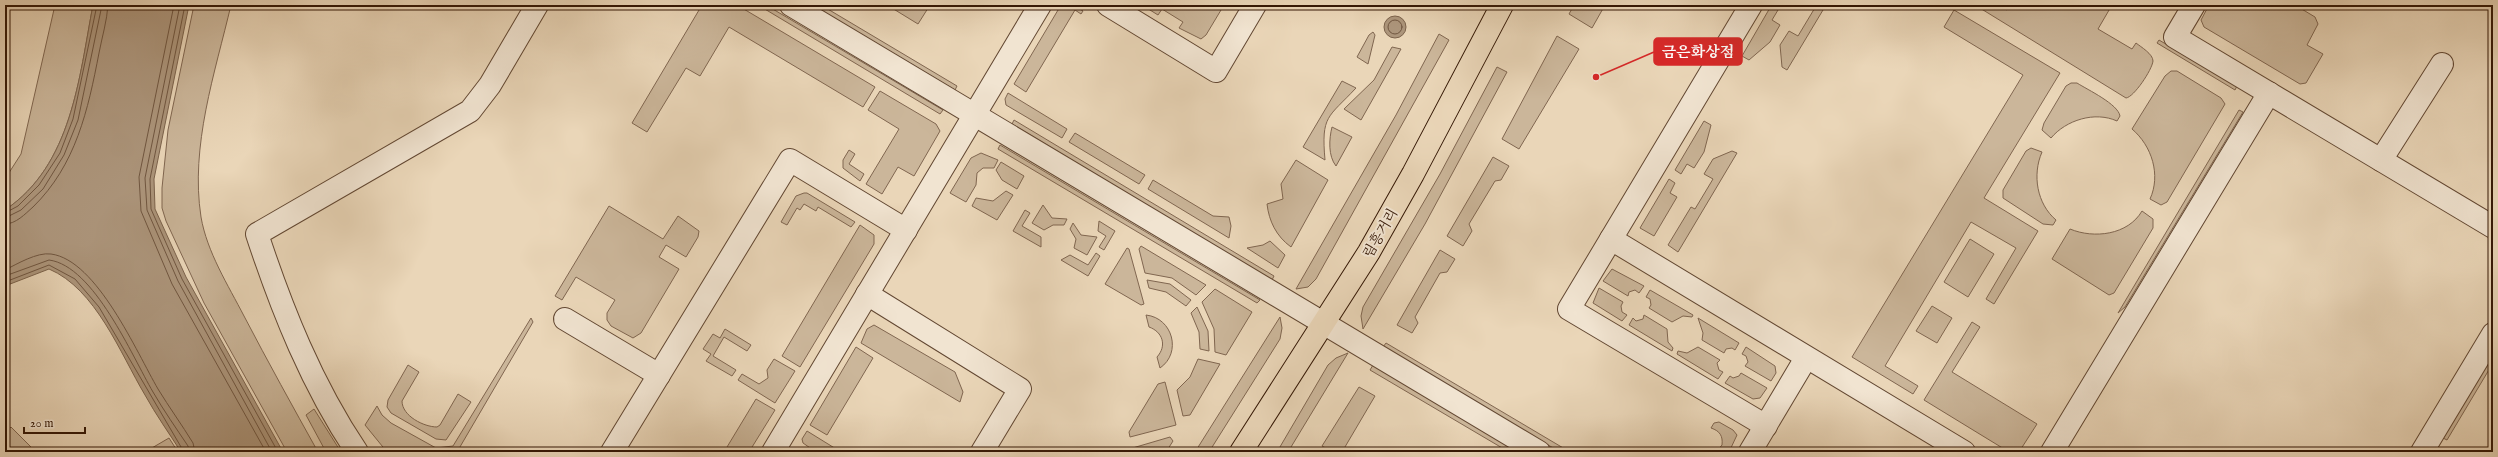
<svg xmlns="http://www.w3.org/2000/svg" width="2498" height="457" viewBox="0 0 2498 457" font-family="'IM FELL English','Noto Serif KR',serif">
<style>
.green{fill:#cbb69a;stroke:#806650}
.water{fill:#ac957b;stroke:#7c634c}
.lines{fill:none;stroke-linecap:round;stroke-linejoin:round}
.shore{stroke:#705640;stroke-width:1}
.minor-casing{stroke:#624732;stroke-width:24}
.major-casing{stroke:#341705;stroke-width:24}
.minor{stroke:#f1e4d1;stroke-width:22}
.major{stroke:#ead6b8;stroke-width:22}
.labels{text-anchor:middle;stroke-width:4;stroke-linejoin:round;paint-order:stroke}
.street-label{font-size:14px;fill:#341705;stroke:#f1e4d1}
.leader{fill:none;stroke:#d62828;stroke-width:1.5}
.callout-dot{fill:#d62828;stroke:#f1e4d1;stroke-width:1.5}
.callout{fill:#d62828;stroke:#d62828;stroke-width:1.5}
.callout-label{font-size:15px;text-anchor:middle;font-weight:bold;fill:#fff}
</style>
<rect width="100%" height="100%" fill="#ead6b8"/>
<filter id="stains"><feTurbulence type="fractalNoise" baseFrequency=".005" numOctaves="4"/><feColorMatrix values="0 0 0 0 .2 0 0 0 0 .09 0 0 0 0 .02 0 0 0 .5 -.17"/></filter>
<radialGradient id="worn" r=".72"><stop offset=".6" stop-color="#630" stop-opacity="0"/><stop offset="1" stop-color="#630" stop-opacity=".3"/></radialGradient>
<g class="green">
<path d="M55 5H93C79 78 72 165 5 210V179L21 154Z"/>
<path d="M194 5H231C215 73 190 146 201 217 207 252 228 285 244 316 268 362 293 407 318 452H287L204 303 166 221 162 208V188L168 130Z"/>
<path d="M702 5H737L875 87 863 107 729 27 700 76 686 68 647 132 632 123Z"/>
<path d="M758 5H766L943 110 940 114Z"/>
<path d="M812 5H821L957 86 955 90Z"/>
<path d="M887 5H930L918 24Z"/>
<path d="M1061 5H1073L1083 11 1081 14 1075 10 1026 92 1014 84Z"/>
<path d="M1142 5H1224L1206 35 1201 39 1179 28 1183 22 1162 9 1158 15Z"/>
<path d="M1574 5H1605L1592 28 1569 14Z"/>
<path d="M1814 5H1826L1787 70 1782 67 1780 45 1789 31 1798 36 1816 6Z"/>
<path d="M1975 5H1998L2007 10 2010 5H2112L2098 29 2132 49 2136 43C2141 47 2153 54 2153 61 2152 70 2134 97 2126 98Z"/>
<path d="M2209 5H2295L2315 17 2318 24 2307 45 2323 54 2306 83 2300 84 2204 27 2201 20Z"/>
<path d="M1771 6 1778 10 1772 20 1780 25 1770 42 1749 60 1742 56Z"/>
<path d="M1954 10 2060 73 1984 198 2038 231 1994 304 1986 299 2016 248 1971 222 1885 366 1918 386 1913 394 1852 357 2023 75 1944 27Z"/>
<path d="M1373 32 1375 35 1368 64 1357 57 1369 35Z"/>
<path d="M1439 34 1449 40 1316 279 1308 287 1296 289 1396 115Z"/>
<path d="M1557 36 1579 49 1519 149 1502 139Z"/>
<path d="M2159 40 2237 86 2235 90 2157 43Z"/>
<path d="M1392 47 1401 49 1361 120 1344 109 1374 80Z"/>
<path d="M1497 67 1507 72 1425 224 1363 329 1361 316 1363 307 1440 174Z"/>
<path d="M2171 71H2177L2221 98 2225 104 2167 202 2161 205 2150 199C2161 175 2152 146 2132 129L2165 76Z"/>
<path d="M1342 81 1356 88C1328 118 1321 115 1325 160L1303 147Z"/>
<path d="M2071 83H2077C2088 90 2118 104 2120 116L2117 121C2095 111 2066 120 2051 138L2042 130 2044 123 2066 86Z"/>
<path d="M880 91 936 124 940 131 914 176 898 167 882 194 866 184 899 129 868 110Z"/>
<path d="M1008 93 1067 129 1062 138 1006 105 1005 99Z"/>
<path d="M2239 110 2243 112 2125 307 2118 313Z"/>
<path d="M1014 120 1274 276 1272 280 1012 124Z"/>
<path d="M1704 121 1711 125 1704 152 1694 168 1687 164 1681 174 1675 170Z"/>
<path d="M1332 127 1352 137 1336 166C1328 156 1329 139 1332 127Z"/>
<path d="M1075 133 1145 175 1139 184 1069 142Z"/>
<path d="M1000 145 1260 300 1257 303 998 149Z"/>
<path d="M2031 148 2042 152C2032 175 2037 204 2056 220L2053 225 2043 224 2003 198V190L2026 151Z"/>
<path d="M849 150 855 154 849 164 864 174 860 181 843 168V160Z"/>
<path d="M1732 151 1737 153 1678 252 1668 245 1691 207 1695 209 1713 179 1704 174 1713 159Z"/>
<path d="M981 153 998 160 994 168H983L977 173 976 185 966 202 950 193 971 158Z"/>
<path d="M1493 157 1509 166 1501 180 1495 181 1469 224 1472 231 1463 246 1447 236Z"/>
<path d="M1296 160 1328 180 1291 247C1276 236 1269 221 1267 204L1283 199 1281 184Z"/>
<path d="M1001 162 1024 176 1017 189 1002 180 996 170Z"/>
<path d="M1669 179 1675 183 1670 193 1677 197 1654 236 1640 228Z"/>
<path d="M1153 180 1213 216 1229 217 1231 226 1229 238 1148 189Z"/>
<path d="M1006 191 1013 195 997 220 972 206 976 198 993 201Z"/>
<path d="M804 193H807L855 222 851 227 818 207 816 211 804 204 800 210 797 208 787 225 781 222 796 196Z"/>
<path d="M1043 205 1052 218 1067 219 1064 225H1053L1044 230 1032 223Z"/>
<path d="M609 206 663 239 678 216 699 231 698 237 686 257 666 245 659 257 679 269 641 333 633 338 611 326 607 320V313L615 300 576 277 562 300 555 296Z"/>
<path d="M1025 210 1030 213 1022 226 1041 237V247L1013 231Z"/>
<path d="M2142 211 2153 219V228L2114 293 2109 295 2052 259 2070 229C2094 239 2128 235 2142 211Z"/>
<path d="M1099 221 1115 231 1104 250 1099 247 1106 236 1098 231Z"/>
<path d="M1073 223 1081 235 1097 237 1087 255 1074 248 1076 239 1070 229Z"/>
<path d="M860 225 874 235V244L800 367 782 356Z"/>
<path d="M1970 239 1994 254 1968 297 1944 282Z"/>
<path d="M1270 241 1285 255 1278 268 1247 248 1263 245Z"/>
<path d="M1141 246 1206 285 1196 295 1172 278 1145 273 1139 249Z"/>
<path d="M1127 248 1129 249 1144 304 1141 305 1105 284Z"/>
<path d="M1440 250 1455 259 1447 272 1440 273 1415 317 1418 323 1412 333 1397 325Z"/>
<path d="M1096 253 1100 256 1088 276 1061 260 1070 255 1088 265Z"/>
<path d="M1612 269 1644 286 1639 293 1635 290 1629 292 1628 296 1603 281Z"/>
<path d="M1147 280 1170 284 1191 300 1186 306 1166 292 1149 288Z"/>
<path d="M1599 288 1623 302 1621 306 1622 312 1627 315 1622 321 1593 303Z"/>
<path d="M1215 289 1252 312 1226 355 1215 352 1214 329 1202 302Z"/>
<path d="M1650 290 1693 315 1692 317 1683 316 1672 322 1649 308 1651 305 1650 299 1646 297Z"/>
<path d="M1932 306 1952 318 1937 343 1916 331Z"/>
<path d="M1197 307 1208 331 1209 351 1200 349 1199 332 1191 313Z"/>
<path d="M1146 315C1173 318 1182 353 1160 368L1157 357C1167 346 1163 332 1149 327Z"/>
<path d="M1644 315 1667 329 1668 342 1673 348 1672 351 1629 325 1633 318 1636 321 1643 319Z"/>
<path d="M1280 317 1282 328 1280 339 1209 452H1195Z"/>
<path d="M531 318 533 322 457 452H387L365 425 377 406 382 415 391 423 436 448 453 446Z"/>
<path d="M1698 318 1739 343 1735 350 1732 348 1726 349 1724 353 1702 340 1703 333Z"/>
<path d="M1972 322 1980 327 1952 372 2037 424 2019 452H2009L1924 400Z"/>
<path d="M874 325 955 372 963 392 960 402 861 343 867 329Z"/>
<path d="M725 329 751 345 747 351 724 337 713 356 736 370 732 376 706 361 711 354 703 349 713 334 720 338Z"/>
<path d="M1386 343 1570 452H1560L1383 347Z"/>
<path d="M856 347 873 358 827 435 810 425Z"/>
<path d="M1698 347 1720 360 1717 363 1719 370 1723 372 1718 379 1677 354 1678 351 1687 353Z"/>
<path d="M1746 347 1775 366 1776 373 1771 381 1745 366 1748 362 1746 356 1742 354Z"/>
<path d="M2493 351V363L2447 440 2441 437Z"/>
<path d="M1348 353 1288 452H1277L1328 365 1336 358Z"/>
<path d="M774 359 795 371 775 403 738 380 742 374 759 384 768 378 767 370Z"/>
<path d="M1198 359 1220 364 1190 415 1183 416 1177 390 1190 377Z"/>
<path d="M408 365 419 372 402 401C402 416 424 427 437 427L440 425 458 394 471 402 446 440 436 439 391 413 387 407 388 400Z"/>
<path d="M1373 365 1518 452H1509L1370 370Z"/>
<path d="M1741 373 1767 388 1760 398 1753 399 1725 383 1730 376 1733 378 1739 376Z"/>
<path d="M1165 382 1176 425 1130 437 1129 432 1158 384Z"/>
<path d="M1359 387 1375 396 1342 452H1333L1322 446Z"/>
<path d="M756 399 775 410 749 452H724Z"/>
<path d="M314 409 341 452H326L306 415Z"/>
<path d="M1719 422 1733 430 1737 435 1729 452H1716L1722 445C1723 436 1720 431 1711 428L1714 423Z"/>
<path d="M11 427 36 452H5V433Z"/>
<path d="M807 431 841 452H816L803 443 802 439Z"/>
<path d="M1170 437 1173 441 1166 452H1119Z"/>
<path d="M169 438 178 452H145Z"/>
</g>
<g class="water">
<path d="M93 5H189L154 179 155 209 186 277 283 452H181C169 433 156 415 145 395 120 353 96 289 49 269L5 286V210C72 165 79 78 93 5Z"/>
<circle cx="1395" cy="27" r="11"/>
</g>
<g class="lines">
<g class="shore">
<path d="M174 5 139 177 141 211 172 284 266 452"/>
<path d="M180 5 145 178 147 210 178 281 272 452"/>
<path d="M185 5 150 179 151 209 182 279 278 452"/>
<circle cx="1395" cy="27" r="7"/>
<path d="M5 213 18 206 39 185 60 153 73 119 97 5"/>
<path d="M5 218 21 210 43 189 64 155 78 120 102 5"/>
<path d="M5 224C16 224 25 214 33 207 76 165 88 110 99 53 102 37 107 21 108 5"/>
<path d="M5 270C17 264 37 252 51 254 97 260 137 353 158 389 169 407 182 425 193 443L195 452"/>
<path d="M5 276 49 260C94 266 132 356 153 392 164 411 176 428 188 446L189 452"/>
<path d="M5 282 49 265 75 279 99 307 184 452"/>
</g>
<g class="minor-casing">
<g id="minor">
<path d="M791 5 1539 452"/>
<path d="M1108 5 1216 71 1255 5"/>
<path d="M1751 5 1611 239 1964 452"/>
<path d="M2194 5 2175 37 2493 227"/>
<path d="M2381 160 2442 64"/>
<path d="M1611 239 1569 309 1766 426"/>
<path d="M867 294 1020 389 982 452"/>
<path d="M565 319 659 375"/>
<path d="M357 452C312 385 282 310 257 234L470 111 490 85 537 5"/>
<path d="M612 452 790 160 906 230"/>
<path d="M773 452 1040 5"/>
<path d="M1750 452 1806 358"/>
<path d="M2052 452 2269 93"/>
<path d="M2422 452 2493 334"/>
</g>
</g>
<g class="major-casing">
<path id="major" d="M1241 452 1369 252 1413 174 1502 5"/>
</g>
<use href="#minor" class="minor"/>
<use href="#major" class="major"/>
</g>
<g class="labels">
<g class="street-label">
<text transform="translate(1380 233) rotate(-60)" y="5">림흥거리</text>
</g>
</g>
<path class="leader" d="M1596 77L1654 52"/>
<circle class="callout-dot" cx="1596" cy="77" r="4"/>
<rect class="callout" x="1654" y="38" width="88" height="27" rx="4"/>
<g class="callout-label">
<text x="1698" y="57">금은화상점</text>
</g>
<rect width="2498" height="457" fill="none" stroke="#ead6b8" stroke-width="20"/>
<rect x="6" y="6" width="2486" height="445" fill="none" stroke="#341705" stroke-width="2"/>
<rect x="10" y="10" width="2478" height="437" fill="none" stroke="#341705"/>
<path d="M24 427v6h61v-6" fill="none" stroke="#341705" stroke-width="2"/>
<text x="30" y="427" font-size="12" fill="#341705" stroke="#f1e4d1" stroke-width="3" paint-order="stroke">20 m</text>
<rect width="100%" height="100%" filter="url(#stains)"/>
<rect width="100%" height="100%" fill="url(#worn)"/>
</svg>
